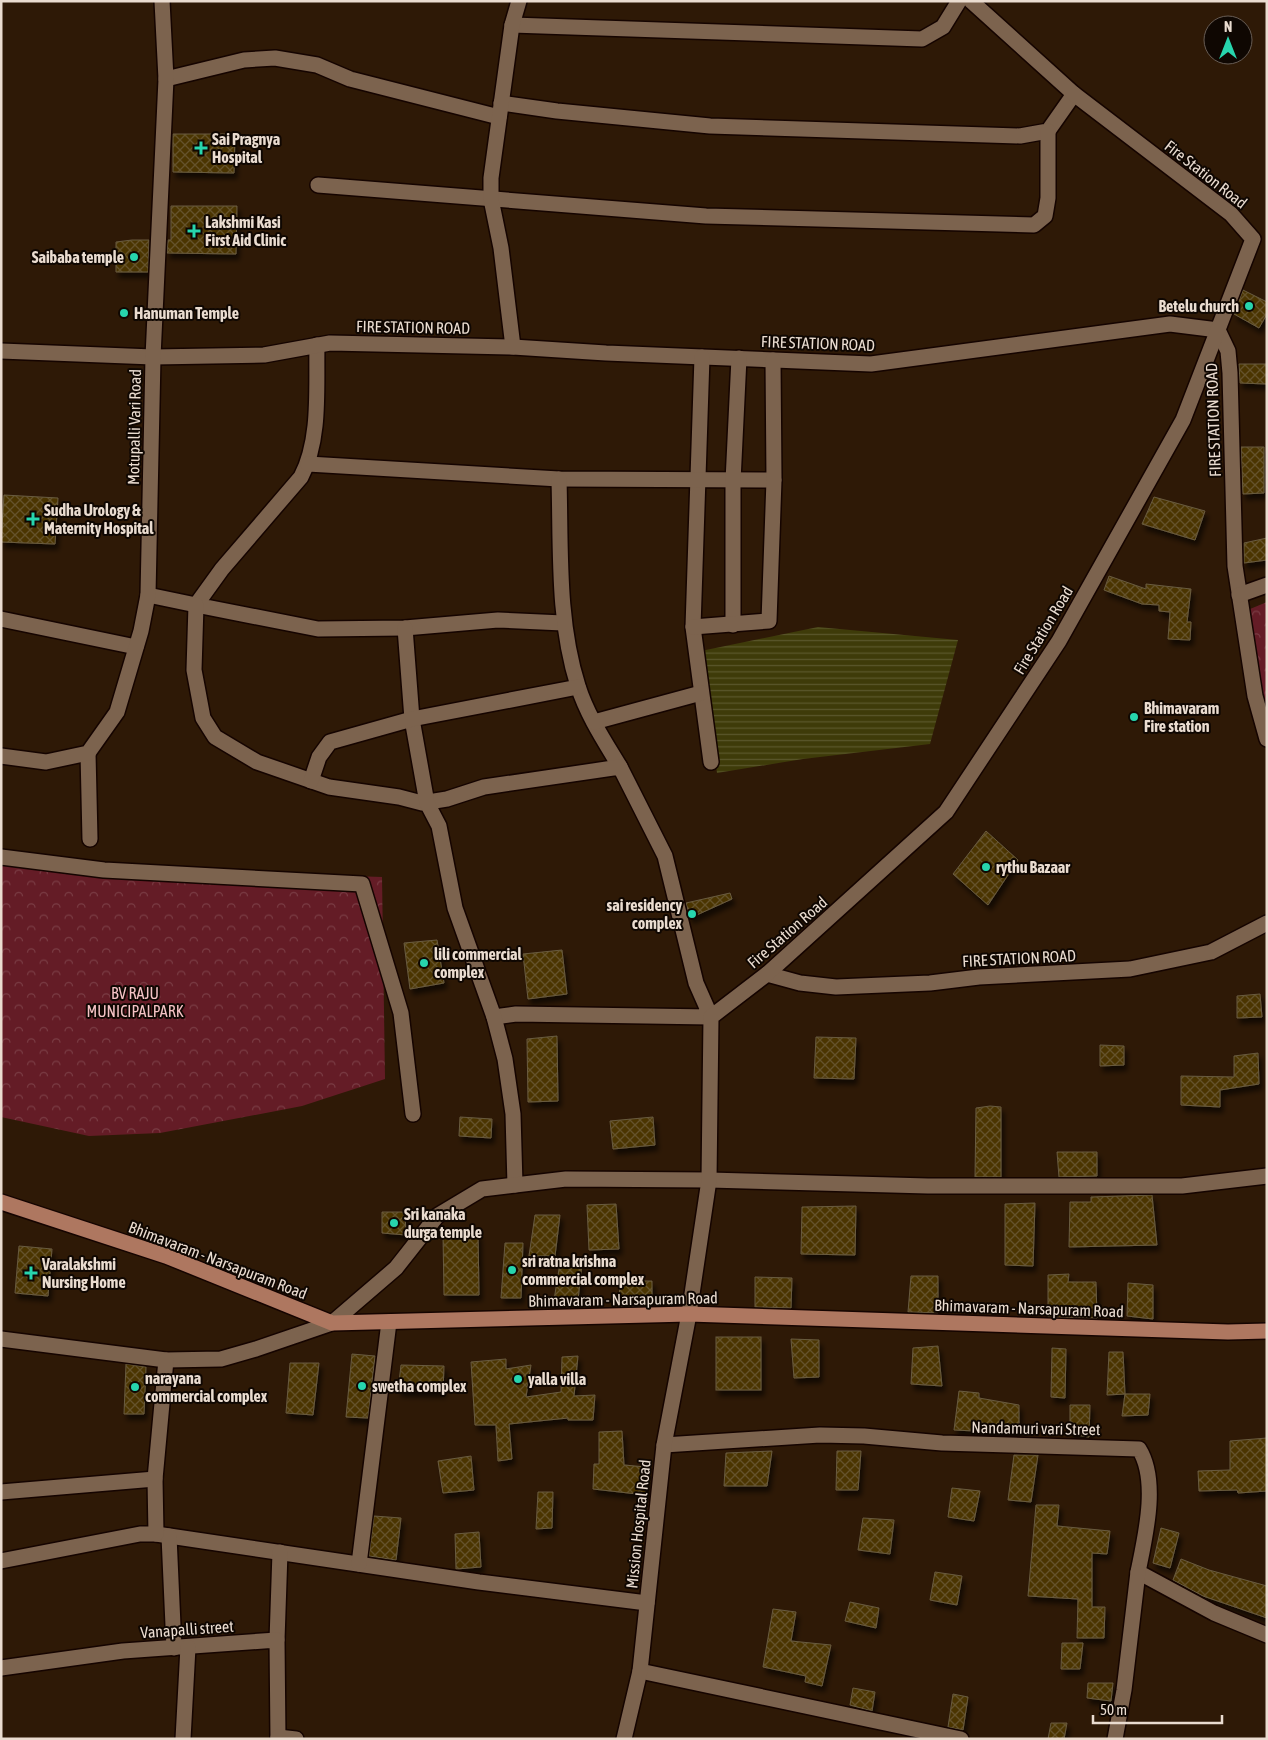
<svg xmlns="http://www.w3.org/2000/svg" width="1268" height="1740" viewBox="0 0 1268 1740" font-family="'Asap Condensed',sans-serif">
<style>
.forest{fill:url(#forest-crowns)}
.water{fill:url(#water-rules)}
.building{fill:url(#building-cross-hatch);stroke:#695b3f;filter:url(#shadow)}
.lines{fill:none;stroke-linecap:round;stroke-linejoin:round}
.minor-casing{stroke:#150400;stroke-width:18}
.major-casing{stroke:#150400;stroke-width:18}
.minor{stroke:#7c634e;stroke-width:15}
.major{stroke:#ae7760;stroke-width:15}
.poi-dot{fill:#27d5ad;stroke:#0f0702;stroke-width:2}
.labels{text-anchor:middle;stroke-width:4;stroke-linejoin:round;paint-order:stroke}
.poi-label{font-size:16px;font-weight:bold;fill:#eadcd0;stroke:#0f0702;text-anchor:start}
.street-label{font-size:16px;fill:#eadcd0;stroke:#0f0702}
.park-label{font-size:16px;fill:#f5c3c5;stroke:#0f0702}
</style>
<defs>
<pattern id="forest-crowns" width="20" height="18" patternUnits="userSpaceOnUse" patternTransform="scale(1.25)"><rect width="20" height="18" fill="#641c26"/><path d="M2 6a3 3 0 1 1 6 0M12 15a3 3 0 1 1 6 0" fill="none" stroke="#7a3c44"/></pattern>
<pattern id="water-rules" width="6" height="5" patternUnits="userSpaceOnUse" patternTransform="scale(1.25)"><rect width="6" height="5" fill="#3e3b09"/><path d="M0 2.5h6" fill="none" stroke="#5a572c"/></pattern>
<pattern id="building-cross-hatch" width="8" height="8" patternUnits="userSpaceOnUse" patternTransform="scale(1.25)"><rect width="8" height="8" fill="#4b3606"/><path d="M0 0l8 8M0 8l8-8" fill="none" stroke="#655229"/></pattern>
<filter id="shadow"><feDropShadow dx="3" dy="5.5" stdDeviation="2.5" flood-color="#0009"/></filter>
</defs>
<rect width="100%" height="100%" fill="#2e1906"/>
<g class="forest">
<path d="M1267 602V721H1265L1250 609Z"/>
<path d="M1 864 382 877 385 1079 302 1106 160 1133 89 1136 1 1117Z"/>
</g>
<path class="water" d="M818 627 958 640 930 744 803 759 717 773 701 651Z"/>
<g class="building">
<path d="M173 134H235L234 173 173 172Z"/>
<path d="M171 206H237L236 254 167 253 168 240H171Z"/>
<path d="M132 240H149L148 272H116V242Z"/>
<path d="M1243 290 1267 302V314L1259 328 1234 314Z"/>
<path d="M1239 364H1267V384L1240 383Z"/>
<path d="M1241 447H1264V493L1243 494Z"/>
<path d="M4 495 58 498 55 544 1 542Z"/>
<path d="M1154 497 1205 511 1195 540 1142 524Z"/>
<path d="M1267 538V560L1244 563V543Z"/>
<path d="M1109 576 1146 589V584L1191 589 1187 622H1191L1190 640 1168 639 1170 612 1159 611V605L1142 604 1104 590Z"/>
<path d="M986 831 1018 860 988 905 953 874Z"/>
<path d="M730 893 732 899 690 918 686 903Z"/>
<path d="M437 940 444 983 410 989 404 943Z"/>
<path d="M562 950 567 994 528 999 523 954Z"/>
<path d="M1260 994 1262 1017 1237 1018V996Z"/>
<path d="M557 1036 558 1101 528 1102 527 1039Z"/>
<path d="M816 1037 856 1038 854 1079 814 1078Z"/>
<path d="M1100 1045 1124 1046V1065L1100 1066Z"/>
<path d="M1258 1053 1259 1084 1220 1090V1107L1181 1105V1076L1234 1077V1056Z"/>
<path d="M990 1106 1001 1107V1177H975L976 1108Z"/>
<path d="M460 1117 492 1119 491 1138 459 1136Z"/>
<path d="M653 1117 655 1145 613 1149 610 1121Z"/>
<path d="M1057 1152H1097V1176L1059 1177Z"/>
<path d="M1152 1195 1157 1245 1069 1247 1070 1202H1091V1197Z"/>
<path d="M1035 1203 1033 1266 1005 1265V1204Z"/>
<path d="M616 1204 619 1249 589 1250 587 1205Z"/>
<path d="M856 1206 855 1255 801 1254 802 1207Z"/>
<path d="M382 1212H405L406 1235 382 1233Z"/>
<path d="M535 1215H560L555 1256H529Z"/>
<path d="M478 1233 479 1295H444L443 1234Z"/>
<path d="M505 1243H523L521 1298H501Z"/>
<path d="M19 1246 52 1249 48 1296 15 1293Z"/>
<path d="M560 1263 582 1264 578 1300H554Z"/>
<path d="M1069 1274 1068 1282H1096L1097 1318 1048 1317V1275Z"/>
<path d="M911 1276H938V1313L908 1312Z"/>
<path d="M755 1277 792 1278 791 1308 755 1307Z"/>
<path d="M620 1281H652V1306H619Z"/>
<path d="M1128 1283 1153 1285V1319L1127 1316Z"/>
<rect x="716" y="1337" width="45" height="53"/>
<path d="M791 1339 819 1340V1377L794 1378Z"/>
<path d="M938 1346 942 1386 911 1384 913 1348Z"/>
<path d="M1052 1348 1066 1349 1065 1398 1051 1397Z"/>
<path d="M1109 1352H1123L1125 1394 1107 1395Z"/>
<path d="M352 1354 375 1356 368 1418 346 1417Z"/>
<path d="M578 1356 574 1396 595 1395 593 1420H568V1418L509 1424 512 1459 498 1461 496 1425H475L471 1362 506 1359V1369L531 1365 526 1397 561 1392 562 1357Z"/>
<path d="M290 1363H319L313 1415 286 1413Z"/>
<path d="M126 1364 146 1367 144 1414H124Z"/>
<path d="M401 1365 444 1366 443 1392 398 1391Z"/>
<path d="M959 1391 979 1393V1398L1019 1405V1433L954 1430Z"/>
<path d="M1125 1394H1150L1148 1415 1122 1416Z"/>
<path d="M1070 1405H1090L1089 1437 1070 1434Z"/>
<path d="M622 1431 624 1465 646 1467V1495L593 1489 594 1464H599V1432Z"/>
<path d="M1267 1438V1491L1238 1493 1237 1490 1199 1491 1198 1471 1230 1470V1441Z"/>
<path d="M772 1451 767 1486H724L726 1453Z"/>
<path d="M837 1451H861L858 1490H836Z"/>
<path d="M1014 1455H1038L1031 1502 1008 1500Z"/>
<path d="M471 1456 474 1490 443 1493 438 1461Z"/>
<path d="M952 1488 980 1491 974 1521 948 1517Z"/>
<path d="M538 1492H553L552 1528 536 1529Z"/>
<path d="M1036 1505H1059L1057 1526 1110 1531 1107 1554 1092 1553V1607H1105L1104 1638H1077L1078 1599 1028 1596Z"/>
<path d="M374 1516 401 1518 396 1560 369 1556Z"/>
<path d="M863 1518 894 1520 890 1554 858 1550Z"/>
<path d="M1161 1528 1179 1533 1170 1568 1153 1563Z"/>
<path d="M479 1532 481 1567 456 1569 455 1534Z"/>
<path d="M1181 1559 1209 1570 1267 1586V1618L1203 1596 1173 1580Z"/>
<path d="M935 1572 962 1576 957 1605 930 1600Z"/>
<path d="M850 1602 879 1608 876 1628 845 1621Z"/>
<path d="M773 1609 796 1612 791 1641 831 1645 822 1686 805 1682 806 1676 763 1667Z"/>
<path d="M1062 1643H1083L1080 1669H1061Z"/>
<path d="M1088 1683H1113L1111 1701 1087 1698Z"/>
<path d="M853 1688 875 1692 872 1711 850 1705Z"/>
<path d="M953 1694 968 1697 963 1730 948 1727Z"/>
<path d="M1051 1723H1067L1064 1739H1048Z"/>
</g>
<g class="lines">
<g class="minor-casing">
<g id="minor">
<path d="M512 25 922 39 943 27 959 1"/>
<path d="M166 79 244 60 275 58 317 65 350 79 499 117"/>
<path d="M501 103 557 111 710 126 1020 136 1048 131 1074 94"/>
<path d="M318 185 706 216 1034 225 1045 216 1048 198V131"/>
<path d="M317 345C316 387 321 439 301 477L222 569 196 605 318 629 405 628 498 620 563 623"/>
<path d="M513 347 501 248 491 199V178L512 25 519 1"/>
<path d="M1 351 153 357 264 355 330 343 513 347 606 353 871 364 1170 324 1218 330 1228 351 1230 373 1235 566 1255 696 1267 739"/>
<path d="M702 357 693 627 711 762"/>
<path d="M308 464 559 479 774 480"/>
<path d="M559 479C561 549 557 620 578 686 587 715 605 742 620 767"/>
<path d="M148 595 196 605 194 670 203 718 215 737 257 762 329 787 399 797 422 803 447 799 484 787 620 767 665 856 696 983 711 1017 516 1014 494 1017"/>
<path d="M1239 595 1267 585"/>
<path d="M1 619 136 647"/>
<path d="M733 625V481L739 358"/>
<path d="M693 627 769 621 774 480 773 360"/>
<path d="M405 628 412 719 427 803 439 826 455 908 494 1017 505 1059 513 1114 515 1185"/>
<path d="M594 722 701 693"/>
<path d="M88 753 90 839"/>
<path d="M1 756 46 762 88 753 117 712 141 631 148 595 153 357 166 79 162 1"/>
<path d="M311 781 319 757 330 742 412 719 578 687"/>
<path d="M1 857 104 870 362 884 401 1013 413 1114"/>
<path d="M767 974 800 983 836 987 930 983 979 977 1130 969 1211 952 1267 923"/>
<path d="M1 1339 166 1360 221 1359 256 1349 332 1323 396 1268 437 1216 482 1189 515 1185 566 1179 709 1180 928 1186H1182L1267 1176"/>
<path d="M664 1445 820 1435 864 1436 942 1443 1139 1449C1159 1481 1145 1537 1138 1572L1214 1613 1267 1635"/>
<path d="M1 1492 155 1479"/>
<path d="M156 1534 479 1582 647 1603"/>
<path d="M169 1536 174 1648"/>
<path d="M1 1561 140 1534H156L155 1479 166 1360"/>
<path d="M359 1564 389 1322"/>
<path d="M277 1640 280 1552"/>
<path d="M1 1668 123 1651 277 1640 278 1739"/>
<path d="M640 1671 961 1739"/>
<path d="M278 1737 296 1739"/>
<path d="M183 1739 188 1647"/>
<path d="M624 1739 640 1671 664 1445 689 1314 709 1180 711 1017 767 974 946 812 1059 641 1183 420 1253 239 1231 214 1074 94 971 1"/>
<path d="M1115 1739 1124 1690 1138 1572"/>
</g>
</g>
<g class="major-casing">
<path id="major" d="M1 1202 166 1256 332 1323 689 1314 1228 1332 1267 1331"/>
</g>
<use href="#minor" class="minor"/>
<use href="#major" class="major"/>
</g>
<g class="poi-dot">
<path d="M198.5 140.5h5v5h5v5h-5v5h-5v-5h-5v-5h5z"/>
<path d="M191.5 223.5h5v5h5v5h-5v5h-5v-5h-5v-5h5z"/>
<circle cx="134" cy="257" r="5"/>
<circle cx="1249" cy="306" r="5"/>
<circle cx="124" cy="313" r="5"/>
<path d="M30.5 511.5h5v5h5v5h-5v5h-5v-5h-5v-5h5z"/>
<circle cx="1134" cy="717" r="5"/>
<circle cx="986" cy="867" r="5"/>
<circle cx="692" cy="914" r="5"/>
<circle cx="424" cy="963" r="5"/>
<circle cx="394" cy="1223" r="5"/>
<circle cx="512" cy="1270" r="5"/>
<path d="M28.5 1265.5h5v5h5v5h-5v5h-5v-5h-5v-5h5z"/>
<circle cx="518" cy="1379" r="5"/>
<circle cx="362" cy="1386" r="5"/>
<circle cx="135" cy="1387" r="5"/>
</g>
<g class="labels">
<g class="poi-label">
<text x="212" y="145">Sai Pragnya<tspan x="212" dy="18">Hospital</tspan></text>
<text x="205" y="228">Lakshmi Kasi<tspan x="205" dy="18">First Aid Clinic</tspan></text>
<text x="124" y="263" text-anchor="end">Saibaba temple</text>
<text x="1239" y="312" text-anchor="end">Betelu church</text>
<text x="134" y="319">Hanuman Temple</text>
<text x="44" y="516">Sudha Urology &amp;<tspan x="44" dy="18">Maternity Hospital</tspan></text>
<text x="1144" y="714">Bhimavaram<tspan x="1144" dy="18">Fire station</tspan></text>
<text x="996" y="873">rythu Bazaar</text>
<text x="682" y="911" text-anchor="end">sai residency<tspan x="682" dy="18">complex</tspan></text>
<text x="434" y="960">lili commercial<tspan x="434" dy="18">complex</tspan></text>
<text x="404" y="1220">Sri kanaka<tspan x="404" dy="18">durga temple</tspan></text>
<text x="522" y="1267">sri ratna krishna<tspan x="522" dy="18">commercial complex</tspan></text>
<text x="42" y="1270">Varalakshmi<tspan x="42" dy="18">Nursing Home</tspan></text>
<text x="145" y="1384">narayana<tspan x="145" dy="18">commercial complex</tspan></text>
<text x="528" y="1385">yalla villa</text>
<text x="372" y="1392">swetha complex</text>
</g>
<g class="street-label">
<text transform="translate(1206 174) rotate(38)" y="6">Fire Station Road</text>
<text transform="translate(413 327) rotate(1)" y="6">FIRE STATION ROAD</text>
<text transform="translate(818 343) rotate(2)" y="6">FIRE STATION ROAD</text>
<text transform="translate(1213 420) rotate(-92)" y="6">FIRE STATION ROAD</text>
<text transform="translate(134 427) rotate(-89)" y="6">Motupalli Vari Road</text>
<text transform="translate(1043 630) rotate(-59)" y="6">Fire Station Road</text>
<text transform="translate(787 932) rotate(-41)" y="6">Fire Station Road</text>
<text transform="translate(1019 958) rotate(-3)" y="6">FIRE STATION ROAD</text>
<text transform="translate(218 1260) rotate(21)" y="6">Bhimavaram - Narsapuram Road</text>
<text transform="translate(623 1299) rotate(-1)" y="6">Bhimavaram - Narsapuram Road</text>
<text transform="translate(1029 1308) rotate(2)" y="6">Bhimavaram - Narsapuram Road</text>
<text transform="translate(1036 1428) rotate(1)" y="6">Nandamuri vari Street</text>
<text transform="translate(638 1524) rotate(-84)" y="6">Mission Hospital Road</text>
<text transform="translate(187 1629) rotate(-4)" y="6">Vanapalli street</text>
</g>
<g class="park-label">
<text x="135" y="999">BV RAJU<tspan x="135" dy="18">MUNICIPALPARK</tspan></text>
</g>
</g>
<rect width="1268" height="1740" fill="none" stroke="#eadcd0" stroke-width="5"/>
<g transform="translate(1228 40)"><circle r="24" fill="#0f0702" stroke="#675c54"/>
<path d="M0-4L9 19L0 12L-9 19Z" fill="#27d5ad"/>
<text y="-8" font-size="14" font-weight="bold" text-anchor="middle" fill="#eadcd0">N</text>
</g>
<path d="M1093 1715v8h129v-8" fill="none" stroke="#eadcd0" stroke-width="2.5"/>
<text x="1100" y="1715" font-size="15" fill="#eadcd0" stroke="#0f0702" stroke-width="4" paint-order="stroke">50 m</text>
</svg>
